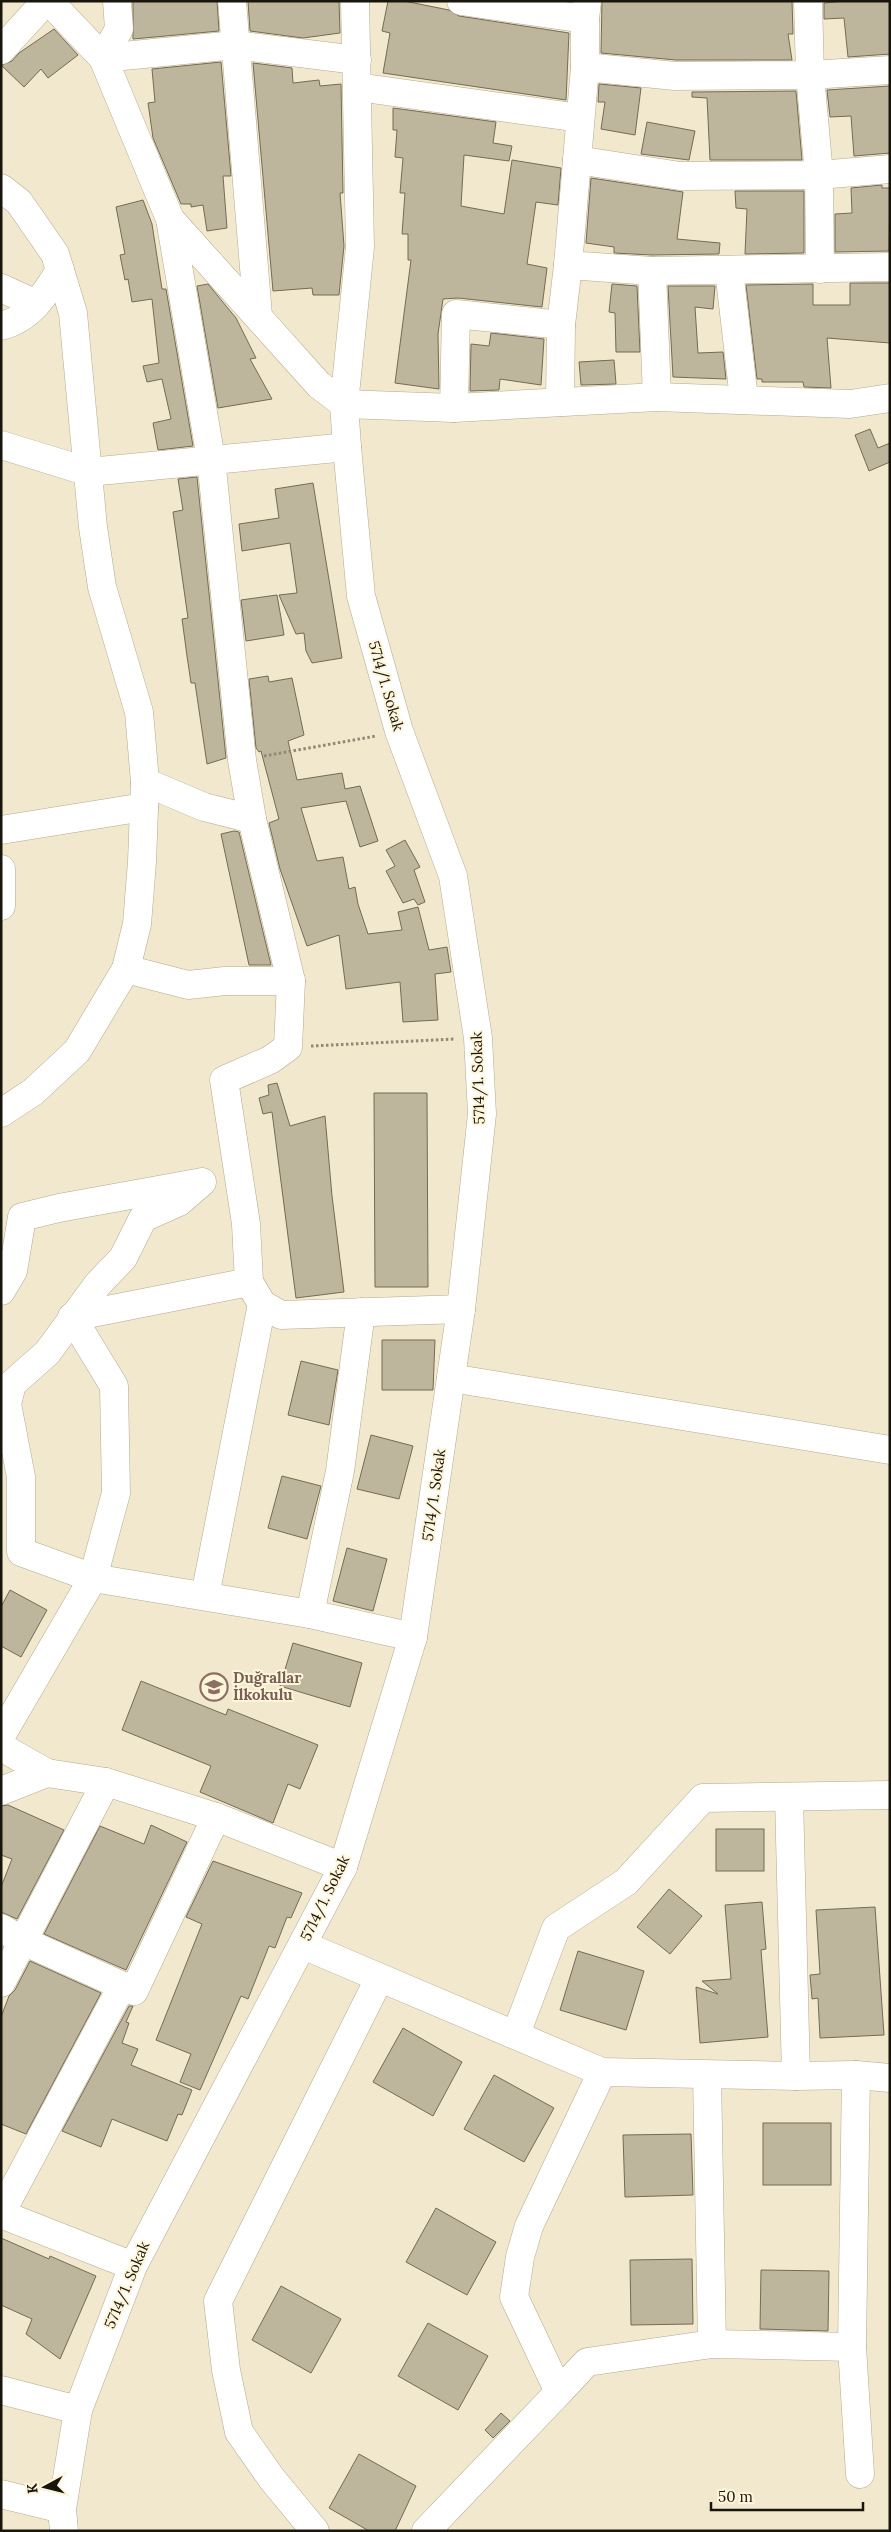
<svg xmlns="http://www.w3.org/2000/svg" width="891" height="2532" viewBox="0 0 891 2532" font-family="Lora,serif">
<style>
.building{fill:#beb69c;stroke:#736b53}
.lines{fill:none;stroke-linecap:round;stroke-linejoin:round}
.minor-casing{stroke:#b2aa91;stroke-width:29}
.major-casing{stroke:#b2aa91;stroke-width:29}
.path{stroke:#8f8976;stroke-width:3;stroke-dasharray:2.5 2.5;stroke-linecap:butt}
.minor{stroke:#fff;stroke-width:28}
.major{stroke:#fff;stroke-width:28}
.labels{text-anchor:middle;stroke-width:4;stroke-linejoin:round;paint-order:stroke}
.street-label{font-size:15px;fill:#18150c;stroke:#fff5db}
.education-label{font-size:15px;font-weight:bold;fill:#785e54;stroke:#fff5db;text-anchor:start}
</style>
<rect width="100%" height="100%" fill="#f1e8ce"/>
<g class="building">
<path d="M133 1H217L219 31 133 39Z"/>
<path d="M248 1H339L340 33 303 38 250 31Z"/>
<path d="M388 1H404L449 10 459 16 569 33 566 100 383 73 390 33 382 31Z"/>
<path d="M602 1H792L793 34H788L792 60H676L601 53Z"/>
<path d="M845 1H890V54L848 57 844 18 824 19V3Z"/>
<path d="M54 29 78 55 48 78 41 69 24 87 1 65 12 61 19 53Z"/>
<path d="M221 62 231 176H223L227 228 207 231 203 205 191 207V204H181L153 138 148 103 155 102 152 69Z"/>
<path d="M253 63 292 68 293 83 319 80 320 86 341 84 343 193H340L344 246 339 295H313L312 288 273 291Z"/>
<path d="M599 84 641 88 635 135 601 129 605 102H598Z"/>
<path d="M890 86V153L854 156 851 116 830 117 827 90Z"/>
<path d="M796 91 802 160H710L707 98 692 97V92Z"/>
<path d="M393 108 496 122 493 143 512 146 509 161 464 155 461 206 504 214 512 160 561 168 558 205 536 202 527 264 547 268 542 307 458 298 443 299 438 334 439 389 395 383 411 260H408V234H402L405 193H400L403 158 395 157 397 130H393Z"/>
<path d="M647 122 695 131 689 160 641 154Z"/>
<path d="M591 178 683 192 677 239 720 243 719 254 652 255 614 253V247L586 243Z"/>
<path d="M882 185V188H890L889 251 835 252V214L852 213 851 188Z"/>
<path d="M735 191H804V253L745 254 747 209 736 208Z"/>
<path d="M143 200 152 224 162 289H166L193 446 158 450 153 423 171 419 162 379 147 382 143 366 159 363 152 299 132 302 128 279 125 280 120 255 125 254 116 207Z"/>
<path d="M850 283H890V343L827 338 831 388 804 387 803 382H762V379H757L746 285 813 284V305H850Z"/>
<path d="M208 284 236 318 256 358 250 359 272 399 218 408 197 286Z"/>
<path d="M612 284 637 286 640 352H616L615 313 609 312Z"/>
<path d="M668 286H715L713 309 695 307 698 353 723 352 726 379 673 377Z"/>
<path d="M491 333 544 339 541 385 500 379 499 390 470 391 471 344 489 346Z"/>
<path d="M614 360 616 384 581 385 579 362Z"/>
<path d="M870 429 878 448 890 443V462L869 471 855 435Z"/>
<path d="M197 477 226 758 207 764 195 683H191L187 656 182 619 188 618 173 512 183 510 178 479Z"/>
<path d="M313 483 342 658 312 663 306 651 304 633 296 634 279 595 297 593 290 543 242 551 239 524 279 518 275 489Z"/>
<path d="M277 595 284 635 246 641 241 600Z"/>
<path d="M268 676 269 682 292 678 304 735 288 741 297 780 342 773 345 789 360 786 378 841 360 847 346 801 301 808 317 861 343 857 349 889 355 887 358 904 368 934 402 930 398 912 418 907 429 950 447 947 451 972 435 974 438 1020 403 1022 400 982 346 989 339 935 307 946 280 869 269 823 279 819 261 751 259 752 256 748 249 679Z"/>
<path d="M234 831 239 832 271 965H249L221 834Z"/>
<path d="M405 840 420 867 414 870 425 902 418 905 414 899 403 903 386 871 395 866 386 850Z"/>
<path d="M277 1083 290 1126 325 1116 332 1196 344 1292 296 1298 272 1112 263 1114 259 1098 269 1095 268 1085Z"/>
<path d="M374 1093H427L428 1287H375Z"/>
<path d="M382 1340H435L433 1390H382Z"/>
<path d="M301 1361 338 1370 329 1425 288 1415Z"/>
<path d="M371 1435 413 1446 399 1499 357 1489Z"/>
<path d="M282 1476 321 1486 307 1539 268 1528Z"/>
<path d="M347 1548 387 1559 373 1611 333 1601Z"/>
<path d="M10 1590 47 1610 21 1657 1 1646V1607Z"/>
<path d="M293 1643 362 1663 350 1707 280 1686Z"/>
<path d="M141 1681 226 1715 228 1709 318 1745 300 1789 288 1784 273 1823 200 1792 211 1766 122 1730Z"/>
<path d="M8 1805 64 1830 17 1919 1 1912V1887L12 1859 1 1855V1806Z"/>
<path d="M151 1825 187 1842 126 1970 44 1934 100 1826 144 1844Z"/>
<rect x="716" y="1829" width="48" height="42"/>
<path d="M213 1861 302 1893 291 1918 287 1917 275 1948 269 1946 248 1999 241 1996 200 2090 180 2082 191 2054 156 2040 202 1924 186 1917Z"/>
<path d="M669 1889 702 1916 670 1954 637 1927Z"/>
<path d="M762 1902 766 1949 761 1950 768 2037 700 2043 696 1987 718 1994 702 1981 731 1979 725 1905Z"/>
<path d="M875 1907 884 2035 820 2038 818 1998 812 1999 810 1975 820 1974 816 1910Z"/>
<path d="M578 1951 644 1971 626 2030 560 2010Z"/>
<path d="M30 1961 101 1993 26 2134 1 2124V2017L9 1996 15 1990Z"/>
<path d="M129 2006H133L126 2022 129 2023 122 2043 138 2049 131 2065 192 2090 182 2115 178 2114 167 2141 112 2119 101 2147 62 2131Z"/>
<path d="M403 2028 462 2062 433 2116 373 2082Z"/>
<path d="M494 2075 554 2108 524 2162 464 2129Z"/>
<rect x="763" y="2123" width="68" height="62"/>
<path d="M691 2134 693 2195 625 2197 623 2135Z"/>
<path d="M436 2208 496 2242 467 2295 406 2262Z"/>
<path d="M1 2238 49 2259 50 2256 96 2276 60 2359 26 2334 32 2319 1 2305Z"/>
<path d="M692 2259 693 2324 631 2325 630 2260Z"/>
<path d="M761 2270 829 2271 828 2331 760 2329Z"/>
<path d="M281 2286 341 2319 311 2373 252 2340Z"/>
<path d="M428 2323 488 2356 458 2410 398 2376Z"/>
<path d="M501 2413 510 2421 493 2438 485 2430Z"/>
<path d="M359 2454 416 2486 395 2531H369L329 2508Z"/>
</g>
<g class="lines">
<g class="minor-casing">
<g id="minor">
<path d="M49 1 103 58 170 219 319 385 344 404 454 408 657 397 850 404 890 398"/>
<path d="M232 1 258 316"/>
<path d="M461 1 585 19"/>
<path d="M587 1 585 19V67L568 265 652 271 890 267"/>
<path d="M808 1 810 75 819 175 820 269"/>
<path d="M1 50 46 1"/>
<path d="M103 58 235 45 357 60"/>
<path d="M103 58 119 29 117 1"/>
<path d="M585 67 675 76 810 75 890 70"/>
<path d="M357 87 580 118"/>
<path d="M577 160 680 176 819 175 890 169"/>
<path d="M1 188 19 202 55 254 73 313 93 527 102 587 139 712 145 782 142 862 137 924 126 969 188 985 225 981H291"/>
<path d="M170 219 211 459 242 760 252 819 291 981 288 1047 270 1060 224 1080 246 1224 249 1282"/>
<path d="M729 270 744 399"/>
<path d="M652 271 657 397"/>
<path d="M1 288 36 304"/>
<path d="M1 326C30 319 45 295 60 270"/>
<path d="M560 402 561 325 568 265"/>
<path d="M454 408 456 314 561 325"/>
<path d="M1 445 89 472 347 447"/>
<path d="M145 782 204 807 252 819"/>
<path d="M1 830 144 807"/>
<path d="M1 869V906"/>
<path d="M1 1113 33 1092 77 1051 126 969"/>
<path d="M202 1182 179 1202 143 1218 123 1258 98 1284 47 1353 12 1384 7 1404 21 1477V1552L93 1578 310 1614 413 1637"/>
<path d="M1 1291 13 1271 22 1217 59 1208 197 1183"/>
<path d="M451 1378 890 1450"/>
<path d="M205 1596 262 1304"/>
<path d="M310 1614 340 1471 361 1312"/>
<path d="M1 1736 93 1578 116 1493 114 1386 72 1317 249 1282 262 1304 281 1315 461 1309"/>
<path d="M1 1747 47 1773"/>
<path d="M1 1791 47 1773 106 1782 216 1817 343 1867"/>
<path d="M789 1797 796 2076"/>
<path d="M1 1928 23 1941 134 1991 216 1817"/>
<path d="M303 1945 602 2072 796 2076 856 2075 890 2078"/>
<path d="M1 1983 106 1782"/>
<path d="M516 2034 556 1928 626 1882 703 1798 890 1795"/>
<path d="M707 2075 712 2344"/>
<path d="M856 2075 852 2347 860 2474"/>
<path d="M1 2213 122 1986"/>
<path d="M1 2214 133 2266"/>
<path d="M1 2390 78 2410"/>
<path d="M559 2392 587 2362 712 2344 852 2347"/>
<path d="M1 2494 62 2509"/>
<path d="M315 2531 272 2479 239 2432 226 2370 218 2301 379 1979"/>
<path d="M426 2531 559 2392 514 2297 520 2257 529 2226 602 2072"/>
</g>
</g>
<g class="major-casing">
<path id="major" d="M64 2531 62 2509 78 2410 133 2266 343 1867 413 1637 461 1309 482 1114 478 1038 453 876 399 731 361 596 347 447 344 404 360 247 355 1"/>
</g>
<g class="path">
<path d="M264 756 376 736"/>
<path d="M311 1046 455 1039"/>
</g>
<use href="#minor" class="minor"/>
<use href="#major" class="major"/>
</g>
<defs>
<g id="school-ring" transform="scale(1.4375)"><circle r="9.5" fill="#fff5db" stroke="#8d6e63" stroke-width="1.5"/><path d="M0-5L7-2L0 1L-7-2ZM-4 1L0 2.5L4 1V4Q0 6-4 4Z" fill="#8d6e63"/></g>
</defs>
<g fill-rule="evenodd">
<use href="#school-ring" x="214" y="1687"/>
</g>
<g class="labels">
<g class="street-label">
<text transform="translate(386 686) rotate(74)" y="5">5714/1. Sokak</text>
<text transform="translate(478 1078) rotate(-92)" y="5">5714/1. Sokak</text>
<text transform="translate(434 1495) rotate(-82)" y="5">5714/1. Sokak</text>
<text transform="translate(325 1898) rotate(-64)" y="5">5714/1. Sokak</text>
<text transform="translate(127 2285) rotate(-67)" y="5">5714/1. Sokak</text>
</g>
<g class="education-label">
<text x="233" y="1683">Duğrallar<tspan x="233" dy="17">İlkokulu</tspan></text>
</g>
</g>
<rect width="891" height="2532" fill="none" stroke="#18150c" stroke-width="5"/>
<g transform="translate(45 2487) rotate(263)" stroke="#fff5db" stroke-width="4" paint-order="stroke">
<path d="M0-4L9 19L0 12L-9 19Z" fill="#18150c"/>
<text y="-8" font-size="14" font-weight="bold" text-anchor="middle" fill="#18150c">K</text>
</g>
<path d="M711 2502v8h152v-8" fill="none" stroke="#18150c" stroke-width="2.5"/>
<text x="718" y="2502" font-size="15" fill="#18150c" stroke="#fff5db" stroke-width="4" paint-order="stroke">50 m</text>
</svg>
